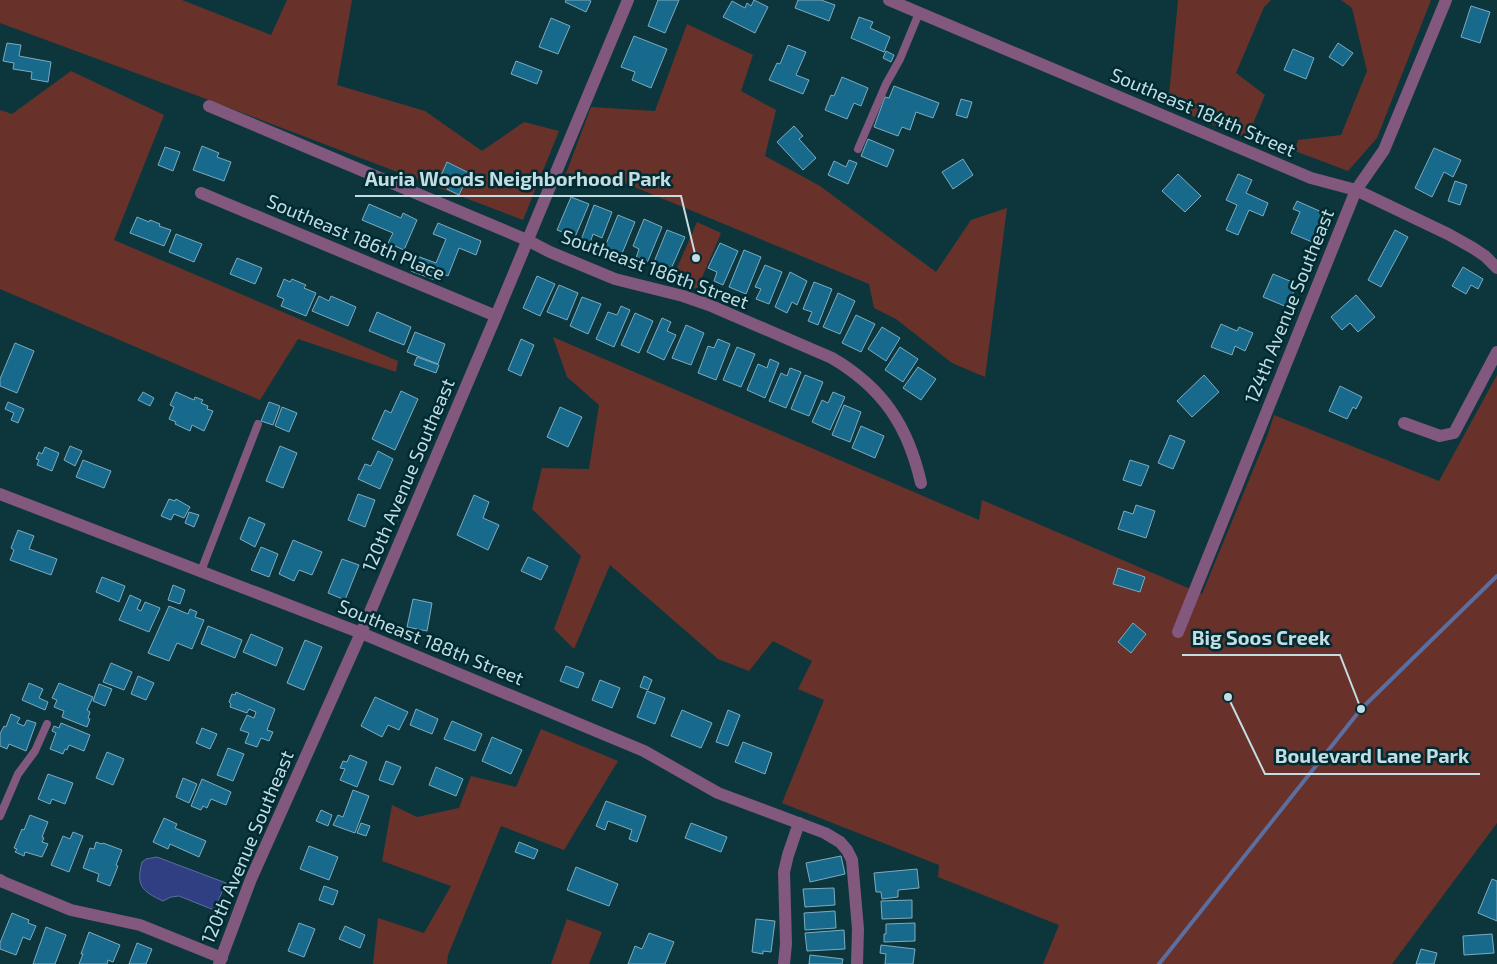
<svg xmlns="http://www.w3.org/2000/svg" width="1497" height="964" viewBox="0 0 1497 964" font-family="'Exo 2',sans-serif">
<style>
.green{fill:#68322a}
.water{fill:#2f3f82;stroke:#5b6e9f}
.lines{fill:none;stroke-linecap:round;stroke-linejoin:round}
.stream{stroke:#5b6e9f;stroke-width:4}
.building{fill:#176a8b;stroke:#7eaabf}
.service{stroke:#82587e;stroke-width:8}
.minor{stroke:#82587e;stroke-width:12}
.labels{text-anchor:middle;stroke-width:5;stroke-linejoin:round;paint-order:stroke}
.street-label{font-size:19px;fill:#c3dde2;stroke:#012b32}
.leader{fill:none;stroke:#c3dde2;stroke-width:2}
.callout-dot{fill:#c3dde2;stroke:#012b32;stroke-width:2}
.callout-label{font-size:20px;text-anchor:middle;font-weight:bold;fill:#c3dde2;stroke:#012b32;stroke-width:5;stroke-linejoin:round;paint-order:stroke}
</style>
<rect width="100%" height="100%" fill="#0d363c"/>
<g class="green">
<path d="M0 0H182L271 35 287 0H352L337 85 425 111 482 151 524 122 559 131 523 220 209 100 0 23Z"/>
<path d="M1178 0H1271L1264 7 1236 73 1265 95 1247 138 1168 106Z"/>
<path d="M1341 0H1431L1377 138 1348 171 1295 151 1298 140 1341 135 1367 71 1352 8Z"/>
<path d="M687 24 753 55 741 91 776 110 765 156 820 186 936 272 971 220 1007 208 985 377 952 363 896 319 874 308 869 284 615 179H564L591 107 655 111Z"/>
<path d="M71 71 164 115 114 240 398 361 396 372 298 339 260 400 0 289V110L12 114Z"/>
<path d="M697 222 721 233 697 289 671 282Z"/>
<path d="M553 337 979 520 982 500 1202 594 1268 434 1274 415 1439 481 1497 375V823L1392 964H1043L1059 925 938 877 939 865 782 803 824 700 798 689 812 661 773 641 749 671 718 659 610 565 574 649 554 629 581 556 532 509 542 468 589 469 599 405 567 377Z"/>
<path d="M541 729 618 761 564 850 501 826 448 955 447 964H373L378 918 424 933 451 886 382 861 392 805 417 817 459 808 471 776 516 787Z"/>
<path d="M567 919 602 932 589 964H551Z"/>
</g>
<path class="water" d="M157 857 226 883 214 910 179 896 171 897 163 901C141 891 136 885 142 862L146 859Z"/>
<g class="lines">
<path class="stream" d="M1159 964 1361 709 1497 576"/>
</g>
<g class="building">
<path d="M566 0H589L591 1 586 12 565 2Z"/>
<path d="M658 0H679L665 33 648 26Z"/>
<path d="M754 0 768 7 755 33 723 17 732 1 745 8 747 3 751 6Z"/>
<path d="M798 0H821L835 5 829 21 795 8Z"/>
<path d="M1471 6 1490 12 1480 43 1461 37Z"/>
<path d="M859 17 873 22 870 28 890 37 884 52 851 38Z"/>
<path d="M551 18 570 26 558 54 539 47Z"/>
<path d="M634 36 667 49 651 88 632 80 635 72 621 67Z"/>
<path d="M7 43 21 45 19 56 51 62 48 82 31 79 32 72 13 69 14 63 3 61Z"/>
<path d="M1338 43 1353 53 1343 66 1329 57Z"/>
<path d="M788 45 806 52 796 75 809 80 803 94 769 80 777 63 780 64Z"/>
<path d="M1293 49 1314 58 1306 79 1284 70Z"/>
<path d="M886 51 894 55 891 62 883 58Z"/>
<path d="M516 61 542 71 537 84 511 74Z"/>
<path d="M842 77 868 88 861 106 854 103 847 119 825 110 831 95 834 96Z"/>
<path d="M894 86 939 103 933 118 916 112 910 130 902 127 898 136 874 127 885 97 889 98Z"/>
<path d="M961 99 972 102 967 118 956 115Z"/>
<path d="M794 126 803 136 799 139 816 158 803 170 777 142Z"/>
<path d="M868 139 894 150 887 167 861 156Z"/>
<path d="M202 146 219 153 217 157 231 162 224 181 193 170Z"/>
<path d="M165 147 180 152 173 171 158 165Z"/>
<path d="M1434 148 1461 160 1453 177 1444 172 1432 197 1415 188Z"/>
<path d="M963 159 973 175 953 189 942 172Z"/>
<path d="M849 160 857 163 848 184 828 175 834 161 846 167Z"/>
<path d="M447 162 469 173 459 195 447 189 449 185 439 180Z"/>
<path d="M1178 174 1201 196 1185 212 1162 191Z"/>
<path d="M1238 174 1252 180 1246 193 1268 203 1263 216 1249 210 1238 235 1226 230 1237 205 1226 200Z"/>
<path d="M1455 181 1467 185 1460 205 1448 201Z"/>
<path d="M571 197 589 204 575 237 557 230Z"/>
<path d="M1297 201 1324 213 1312 242 1291 233 1300 212 1293 209Z"/>
<path d="M369 204 401 218 403 213 417 220 404 250 388 243 393 233 362 220Z"/>
<path d="M594 205 612 212 602 238 593 234 590 243 581 240Z"/>
<path d="M618 215 635 222 621 256 604 249Z"/>
<path d="M137 217 149 222 150 220 160 224 159 226 171 230 164 246 130 233Z"/>
<path d="M644 219 662 227 647 263 636 258 639 249 633 246Z"/>
<path d="M438 223 481 241 476 255 459 248 448 276 443 274 440 282 411 271 417 256 436 263 446 239 433 234Z"/>
<path d="M667 230 685 237 671 269 654 262Z"/>
<path d="M1395 230 1408 237 1381 287 1368 280Z"/>
<path d="M176 234 202 244 194 262 169 252Z"/>
<path d="M720 243 738 251 723 285 714 281 717 272 708 268Z"/>
<path d="M744 250 761 257 746 294 729 287Z"/>
<path d="M237 258 262 268 255 284 230 274Z"/>
<path d="M765 265 782 272 769 304 756 299 761 289 755 287Z"/>
<path d="M1463 267 1483 279 1478 289 1471 285 1466 294 1452 286Z"/>
<path d="M790 272 807 281 797 305 792 302 787 313 775 307Z"/>
<path d="M1273 274 1297 284 1287 307 1263 297Z"/>
<path d="M537 276 555 284 540 316 523 308Z"/>
<path d="M284 279 290 282 292 279 306 285 304 288 316 293 306 316 281 306 284 299 277 296Z"/>
<path d="M814 282 832 289 818 325 808 321 812 312 803 309Z"/>
<path d="M559 285 578 293 567 320 547 312Z"/>
<path d="M838 293 855 301 840 334 823 327Z"/>
<path d="M1356 295 1375 317 1358 332 1350 323 1342 330 1331 317Z"/>
<path d="M319 296 329 301 331 296 356 307 348 326 312 311Z"/>
<path d="M582 297 601 304 588 334 570 326Z"/>
<path d="M621 306 630 310 614 347 596 339 608 312 617 315Z"/>
<path d="M377 312 411 327 404 345 369 331Z"/>
<path d="M635 313 653 321 639 353 621 345Z"/>
<path d="M856 315 875 324 861 352 842 343Z"/>
<path d="M662 318 671 322 667 331 676 335 664 360 647 352Z"/>
<path d="M1221 324 1237 331 1239 327 1253 333 1245 351 1235 346 1232 355 1211 347Z"/>
<path d="M686 325 704 333 691 365 672 358Z"/>
<path d="M882 327 900 338 886 361 868 349Z"/>
<path d="M415 332 445 344 438 364 407 352Z"/>
<path d="M521 339 534 345 521 376 508 370Z"/>
<path d="M718 339 730 344 716 380 698 373 708 346 714 348Z"/>
<path d="M15 343 34 351 17 393 0 386V379Z"/>
<path d="M737 347 755 354 741 387 723 380Z"/>
<path d="M900 347 918 359 903 382 885 370Z"/>
<path d="M417 357 439 365 436 373 414 365Z"/>
<path d="M770 359 779 363 765 398 747 390 758 364 767 368Z"/>
<path d="M918 367 936 379 921 400 903 388Z"/>
<path d="M790 368 801 372 786 408 769 401 781 373 787 376Z"/>
<path d="M805 375 823 382 809 416 791 409Z"/>
<path d="M1204 375 1219 392 1192 417 1177 401Z"/>
<path d="M1340 386 1362 397 1356 409 1353 407 1347 419 1329 411Z"/>
<path d="M401 391 418 399 395 450 372 439 385 410 391 413Z"/>
<path d="M143 392 154 398 150 406 138 400Z"/>
<path d="M176 392 194 400 195 397 203 400 201 403 208 406 207 409 213 411 204 431 192 425 190 431 175 424 176 422 169 419 174 407 170 405Z"/>
<path d="M833 392 845 397 830 430 812 422 822 400 828 403Z"/>
<path d="M8 402 24 409 18 423 11 420 14 413 5 409Z"/>
<path d="M269 402 280 406 273 425 261 421Z"/>
<path d="M844 405 861 412 850 442 832 435Z"/>
<path d="M282 407 297 413 289 432 275 426Z"/>
<path d="M560 407 582 417 568 447 547 437Z"/>
<path d="M861 426 884 436 875 458 852 448Z"/>
<path d="M1170 435 1185 441 1173 469 1158 463Z"/>
<path d="M70 446 82 451 75 466 64 460Z"/>
<path d="M280 446 297 453 283 488 266 481Z"/>
<path d="M45 447 59 453 52 471 37 465 39 460 36 459 39 452 42 454Z"/>
<path d="M378 451 393 459 380 489 358 479 365 464 371 466Z"/>
<path d="M83 460 111 471 104 488 76 477Z"/>
<path d="M1130 460 1149 466 1141 486 1123 480Z"/>
<path d="M358 494 375 500 365 527 348 520Z"/>
<path d="M474 495 489 502 483 518 499 525 488 550 457 535Z"/>
<path d="M169 499 175 501 176 499 190 507 184 518 174 514 171 520 161 516Z"/>
<path d="M1136 505 1155 511 1146 538 1118 529 1124 511 1133 514Z"/>
<path d="M189 512 199 515 194 527 185 523Z"/>
<path d="M249 517 265 524 255 547 240 539Z"/>
<path d="M18 530 34 536 29 549 57 559 51 575 10 560 14 550 11 548Z"/>
<path d="M293 540 322 552 312 575 299 570 294 581 279 574Z"/>
<path d="M261 547 278 554 269 577 251 570Z"/>
<path d="M528 557 548 566 541 580 521 571Z"/>
<path d="M342 559 359 565 345 600 328 593Z"/>
<path d="M1118 568 1145 577 1140 592 1113 584Z"/>
<path d="M102 577 125 586 119 602 96 592Z"/>
<path d="M173 585 185 590 180 604 168 600Z"/>
<path d="M130 595 141 600 137 609 141 611 145 602 160 608 149 632 119 620Z"/>
<path d="M413 599 432 603 427 631 407 627Z"/>
<path d="M169 606 188 614 190 609 197 612 195 617 204 620 192 649 177 643 169 661 148 653Z"/>
<path d="M1133 623 1146 634 1131 653 1118 642Z"/>
<path d="M208 626 242 640 235 658 201 644Z"/>
<path d="M251 634 283 648 276 666 243 652Z"/>
<path d="M305 640 322 647 304 690 287 683Z"/>
<path d="M111 663 132 672 124 690 103 682Z"/>
<path d="M566 666 584 673 578 688 560 681Z"/>
<path d="M138 676 154 683 146 700 131 694Z"/>
<path d="M644 676 652 680 648 690 640 687Z"/>
<path d="M600 680 620 688 612 708 592 700Z"/>
<path d="M29 683 43 689 39 698 48 702 45 710 22 700Z"/>
<path d="M59 683 93 697 87 710 90 712 88 718 90 719 87 727 62 717 64 711 54 707 57 700 52 698Z"/>
<path d="M99 684 112 689 105 706 93 701Z"/>
<path d="M647 691 665 698 655 724 637 717Z"/>
<path d="M236 692 275 709 267 730 273 732 269 741 261 738 257 747 245 743 249 733 240 730 247 715 254 718 256 712 249 709 247 713 230 707 231 704 229 702 232 694 235 695Z"/>
<path d="M375 697 408 712 399 730 388 725 382 737 361 726Z"/>
<path d="M416 709 438 719 432 734 410 725Z"/>
<path d="M682 710 712 723 701 748 671 736Z"/>
<path d="M728 710 740 715 728 746 716 742Z"/>
<path d="M11 714 20 718 17 723 24 726 27 720 36 723 26 751 9 744 7 749 0 746V734L4 726 6 727Z"/>
<path d="M452 721 482 734 475 751 444 739Z"/>
<path d="M61 723 90 735 84 751 69 745 67 750 65 749 63 754 50 749 56 733 52 731 54 726 59 728Z"/>
<path d="M202 728 217 734 210 749 196 743Z"/>
<path d="M492 737 522 750 511 774 482 761Z"/>
<path d="M743 742 772 753 765 774 735 762Z"/>
<path d="M228 748 244 754 233 781 217 775Z"/>
<path d="M107 752 124 759 113 785 96 778Z"/>
<path d="M350 755 367 762 357 787 340 780 345 769 340 768 343 761 347 762Z"/>
<path d="M386 761 401 767 393 785 379 780Z"/>
<path d="M436 767 463 779 456 796 429 785Z"/>
<path d="M48 774 73 783 65 804 52 799 50 804 38 799Z"/>
<path d="M183 778 197 784 189 803 176 797Z"/>
<path d="M202 779 231 792 226 805 211 799 207 808 203 806 201 810 191 806Z"/>
<path d="M353 790 369 796 355 833 333 825 338 815 343 817Z"/>
<path d="M606 801 646 816 637 842 629 839 632 830 608 821 605 830 596 826Z"/>
<path d="M321 810 332 815 328 826 316 821Z"/>
<path d="M30 815 48 822 42 837 44 838 42 842 48 844 42 857 25 852 24 856 15 852 17 849 14 848 22 829 24 830Z"/>
<path d="M164 818 177 824 175 828 206 841 199 857 170 844 168 849 153 842Z"/>
<path d="M361 823 370 826 366 836 357 833Z"/>
<path d="M691 823 727 837 721 852 685 838Z"/>
<path d="M73 832 83 836 69 872 51 865 63 836 70 839Z"/>
<path d="M96 842 102 844 103 843 122 850 116 865 118 866 110 886 97 881 99 874 83 868 90 848 94 849Z"/>
<path d="M519 842 538 850 534 859 515 852Z"/>
<path d="M309 846 338 857 329 880 300 869Z"/>
<path d="M841 856 845 874 810 882 806 863Z"/>
<path d="M576 867 618 884 609 906 567 890Z"/>
<path d="M917 869 919 888 898 890V897L882 899 881 892H876L874 873Z"/>
<path d="M1492 879 1497 881V921L1478 913Z"/>
<path d="M324 886 338 891 333 905 319 900Z"/>
<path d="M834 888 835 905 805 907 803 889Z"/>
<path d="M912 900V918L882 919 881 901Z"/>
<path d="M835 911 836 928 805 930 804 913Z"/>
<path d="M12 913 29 920 28 923 36 926 30 940 23 937 16 955 0 949V943Z"/>
<path d="M756 919 775 921 771 952 763 951V954L752 952Z"/>
<path d="M299 923 315 929 304 957 288 951Z"/>
<path d="M915 923V941L884 942V934H886V924Z"/>
<path d="M345 926 365 935 360 948 339 939Z"/>
<path d="M46 927 66 935 55 964H33Z"/>
<path d="M844 930 845 949 807 951 805 933Z"/>
<path d="M89 932 120 945 113 962 108 960 107 964H79L83 954H81Z"/>
<path d="M649 933 674 942 665 964H628L635 946 642 949Z"/>
<path d="M1492 934 1494 953 1464 955 1463 936Z"/>
<path d="M137 943 152 949 146 964H129Z"/>
<path d="M881 945 915 949 913 964H885L886 954 880 953Z"/>
<path d="M1421 949 1437 953 1434 964H1416Z"/>
<path d="M810 955 843 959 842 964H809Z"/>
</g>
<g class="lines">
<g class="service">
<path d="M858 149 886 84 900 59 919 13"/>
<path d="M201 571 258 424"/>
<path d="M0 816 18 774 35 751 47 724"/>
</g>
<g class="minor">
<path d="M889 0 1311 178 1356 190 1448 234 1473 248 1485 256 1497 268"/>
<path d="M209 106 527 240 550 252 615 279 683 296 709 305 832 358C883 388 908 426 921 483"/>
<path d="M201 193 496 316"/>
<path d="M1404 423 1440 436 1454 433 1497 352"/>
<path d="M0 494 361 633 644 751 718 793 825 833 840 842 847 850 852 860 858 929 857 964"/>
<path d="M1178 632 1356 190 1384 150 1446 0"/>
<path d="M0 880 3 882 71 910 140 925 222 958"/>
<path d="M219 964 251 879 361 633 496 316 628 0"/>
<path d="M784 964 786 944 784 872 788 855 799 823"/>
</g>
</g>
<g class="labels">
<g class="street-label">
<text transform="translate(1203 112) rotate(23)" y="7">Southeast 184th Street</text>
<text transform="translate(356 237) rotate(23)" y="7">Southeast 186th Place</text>
<text transform="translate(655 269) rotate(20)" y="7">Southeast 186th Street</text>
<text transform="translate(1289 306) rotate(-68)" y="7">124th Avenue Southeast</text>
<text transform="translate(408 475) rotate(-67)" y="7">120th Avenue Southeast</text>
<text transform="translate(431 642) rotate(22)" y="7">Southeast 188th Street</text>
<text transform="translate(247 847) rotate(-67)" y="7">120th Avenue Southeast</text>
</g>
</g>
<path class="leader" d="M696 258L681 196H355M1361 709L1340 655H1182M1228 697L1265 774H1480"/>
<g class="callout-dot">
<circle cx="696" cy="258" r="5"/>
<circle cx="1361" cy="709" r="5"/>
<circle cx="1228" cy="697" r="5"/>
</g>
<g class="callout-label">
<text x="518" y="186">Auria Woods Neighborhood Park</text>
<text x="1261" y="645">Big Soos Creek</text>
<text x="1372" y="763">Boulevard Lane Park</text>
</g>
</svg>
